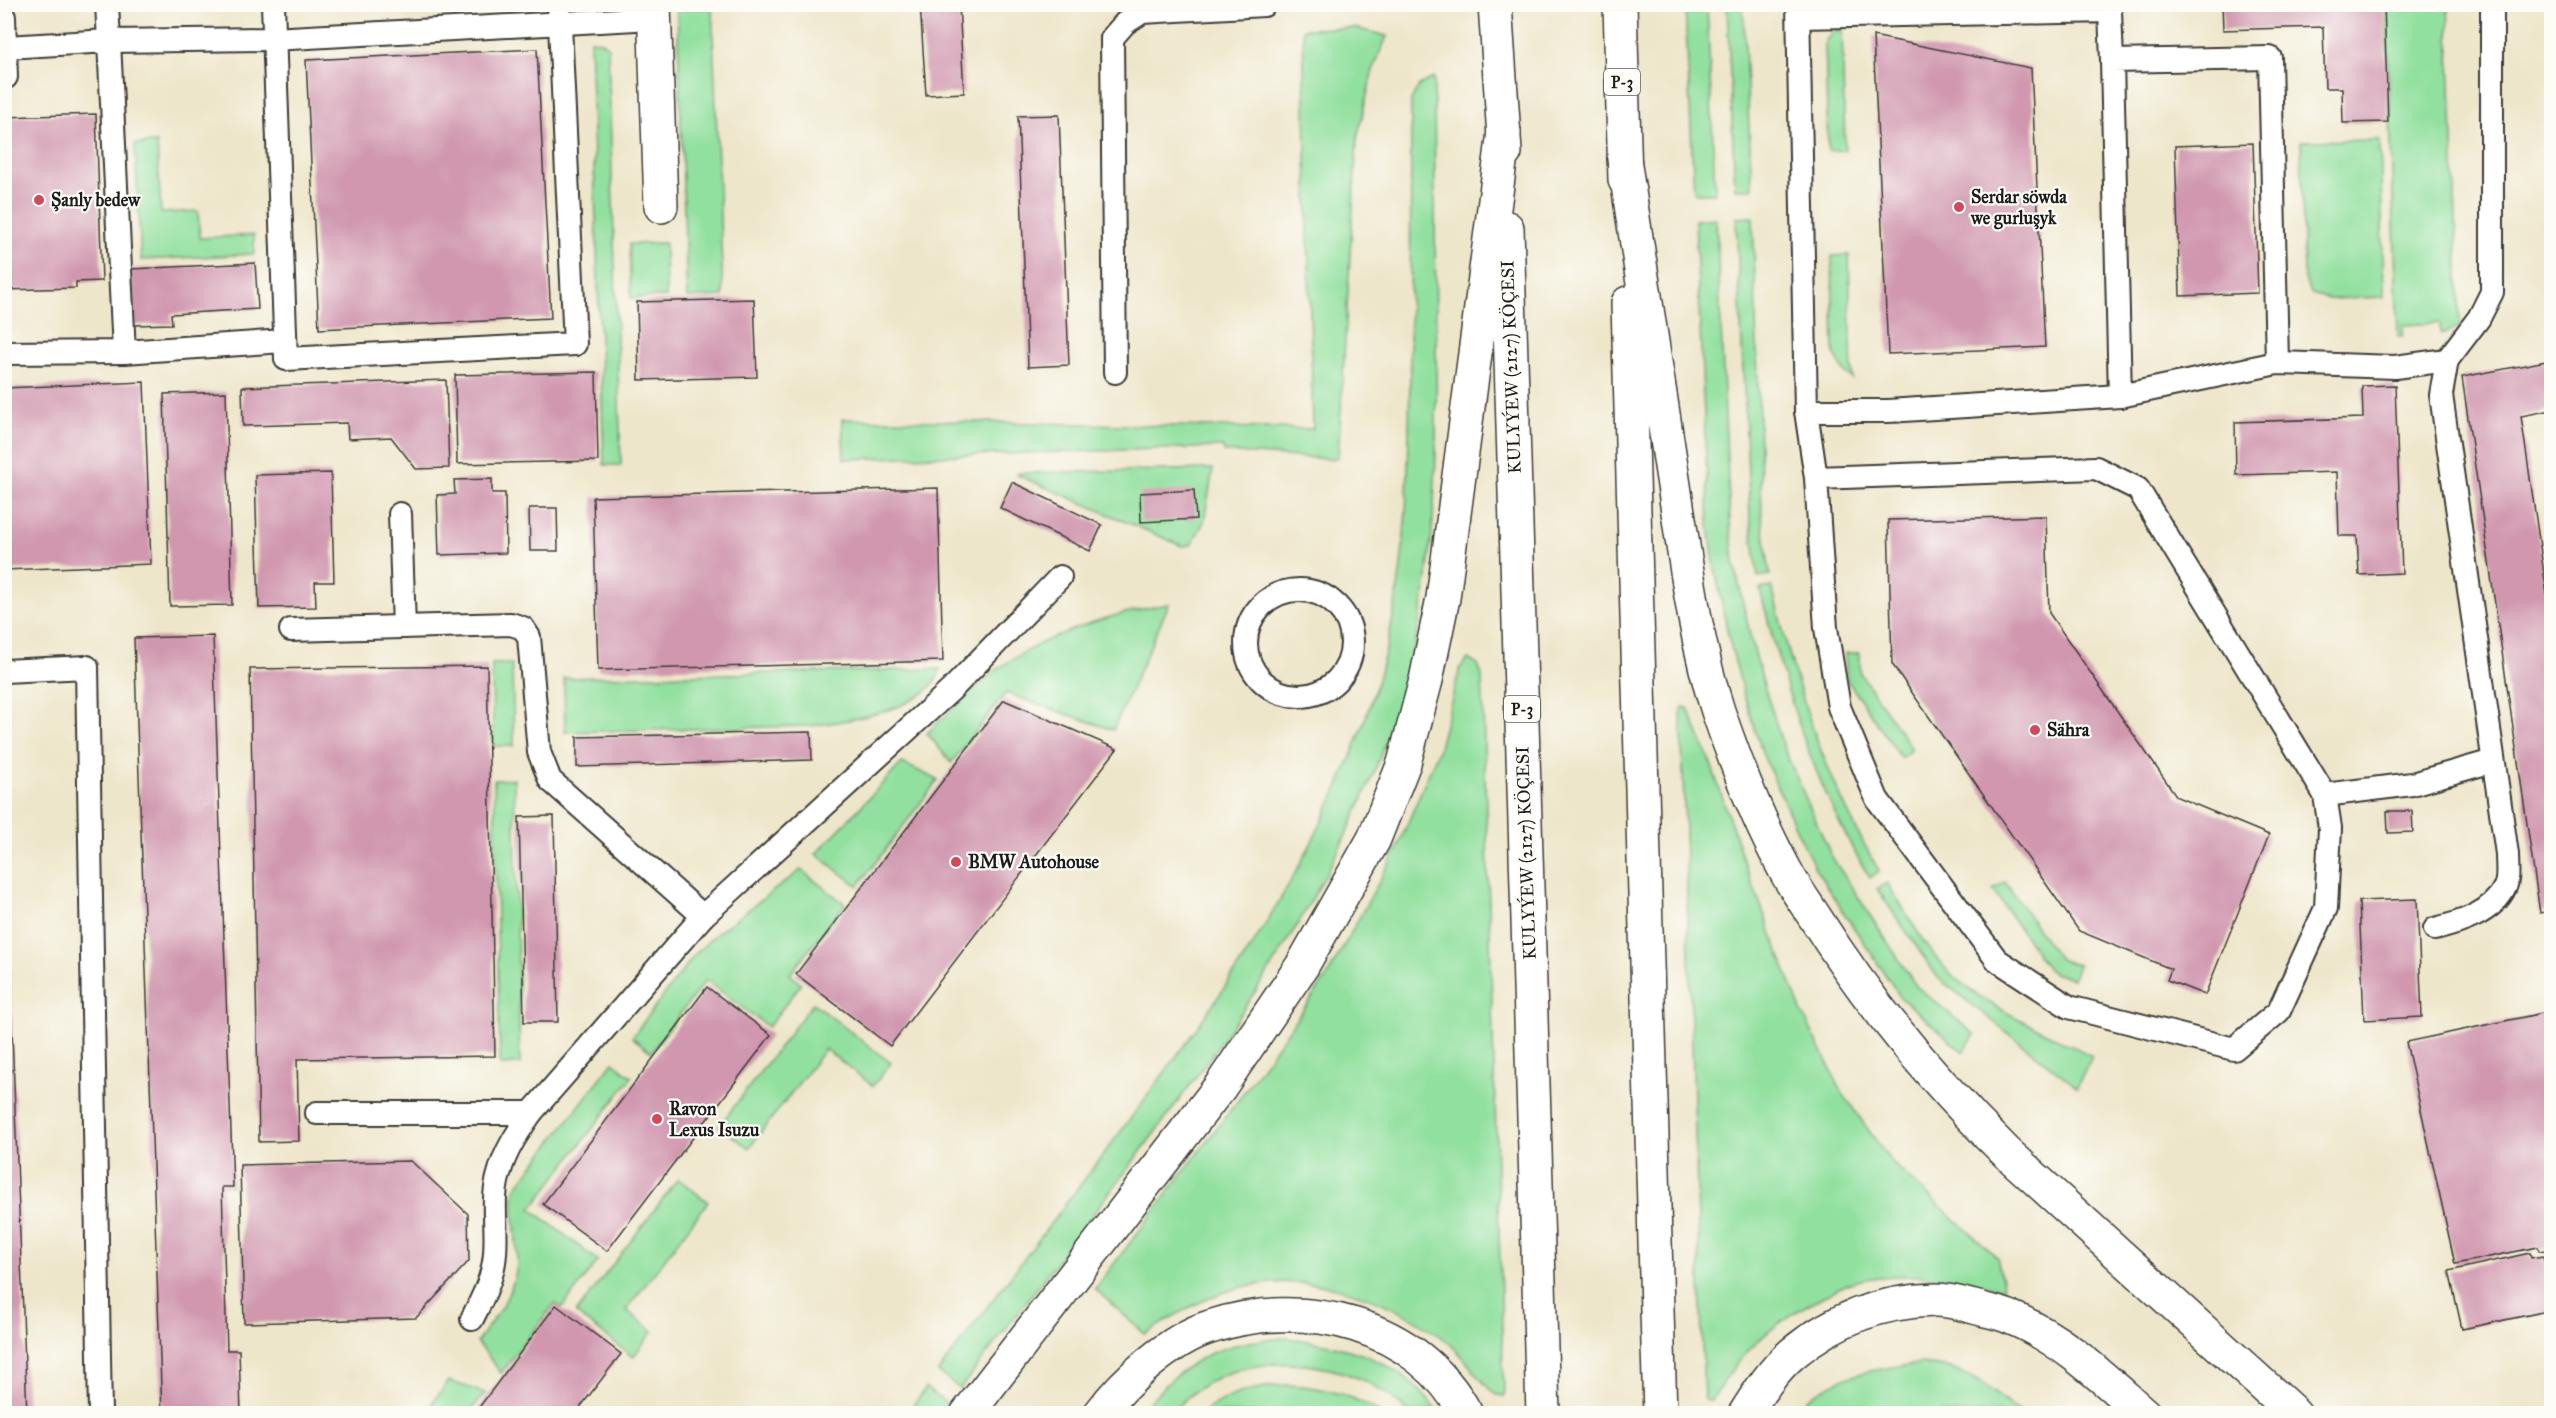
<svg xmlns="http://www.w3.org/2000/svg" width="2556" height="1418" viewBox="0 0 2556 1418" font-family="'IM FELL Great Primer',serif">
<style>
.green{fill:#92e09f;stroke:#577e5e;stroke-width:1.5}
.building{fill:#d097af}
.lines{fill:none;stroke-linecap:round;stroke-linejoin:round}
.service-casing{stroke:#3c3a36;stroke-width:26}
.minor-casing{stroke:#3c3a36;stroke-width:36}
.trunk-casing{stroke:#3c3a36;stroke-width:36}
.service{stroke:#fff;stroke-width:22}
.minor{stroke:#fff;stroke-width:33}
.trunk{stroke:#fff;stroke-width:33}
.poi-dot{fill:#d1495b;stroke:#fdfcf7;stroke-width:2}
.labels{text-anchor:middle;stroke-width:4.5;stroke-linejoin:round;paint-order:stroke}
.shield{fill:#fdfcf7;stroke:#605f5e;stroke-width:1.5}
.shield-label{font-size:16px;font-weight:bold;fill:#1c1c1c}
.poi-label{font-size:18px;font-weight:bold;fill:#1c1c1c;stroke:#fdfcf7;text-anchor:start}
.street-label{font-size:18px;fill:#1c1c1c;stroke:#fdfcf7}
</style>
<rect width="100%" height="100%" fill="#fdfcf7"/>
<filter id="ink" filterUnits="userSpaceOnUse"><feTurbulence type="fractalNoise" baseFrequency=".0167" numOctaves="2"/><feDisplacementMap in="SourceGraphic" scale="12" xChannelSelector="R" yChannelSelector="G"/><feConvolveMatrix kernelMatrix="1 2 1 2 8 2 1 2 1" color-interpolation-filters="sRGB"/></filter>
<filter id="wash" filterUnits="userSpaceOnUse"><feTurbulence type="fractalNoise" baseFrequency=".008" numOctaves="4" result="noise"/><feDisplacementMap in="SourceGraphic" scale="24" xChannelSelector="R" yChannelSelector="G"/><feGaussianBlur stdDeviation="1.35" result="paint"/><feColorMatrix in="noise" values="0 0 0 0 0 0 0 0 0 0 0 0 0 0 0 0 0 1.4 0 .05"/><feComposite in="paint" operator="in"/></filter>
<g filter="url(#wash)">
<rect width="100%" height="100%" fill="#eee6ca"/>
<g class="green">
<path d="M677 5H712L723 296 687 298Z"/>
<path d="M1685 5H1707L1715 193H1694Z"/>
<path d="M1727 5H1743L1752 189H1735Z"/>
<path d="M2386 5H2448L2460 327 2441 334 2440 323 2403 325V336H2398Z"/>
<path d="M1355 28 1387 36 1372 73 1357 139 1338 457 1331 459 1224 452 1223 447 844 459 842 419 1313 429 1303 29Z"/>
<path d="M1842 29 1845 150 1828 151 1825 41 1834 31Z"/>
<path d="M590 40 600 41 608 46 621 465H604Z"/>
<path d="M1434 78C1434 166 1435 253 1436 340 1437 442 1438 545 1415 644 1370 840 1251 1006 1132 1163 1075 1239 1017 1314 960 1389L938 1372C995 1297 1052 1222 1109 1147 1226 992 1345 829 1389 637 1409 547 1409 454 1410 362 1410 275 1411 188 1411 101L1419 85Z"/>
<path d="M2380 140 2384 297 2329 299 2312 294 2304 279 2301 141Z"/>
<path d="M157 143 161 213 198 211 200 238 254 235V254L141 260 135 144Z"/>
<path d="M1753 217 1762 517 1770 575 1758 577 1750 518 1736 218Z"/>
<path d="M1716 218 1730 524 1734 562 1750 635 1765 689 1784 749 1832 857 1916 986 1975 1035 1963 1052 1901 998 1836 901 1815 868 1798 833 1763 755 1744 695 1729 639 1714 564 1709 525 1695 220Z"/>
<path d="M665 243 666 297 631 298 629 244Z"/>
<path d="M1849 255 1852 379 1843 370 1834 353 1832 256Z"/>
<path d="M1213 469 1204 522 1191 545 1182 546 1017 475 1019 473Z"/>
<path d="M1772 587C1797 692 1825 778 1879 871L1870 878C1815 789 1785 690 1760 589Z"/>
<path d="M1169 604 1113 730 1006 693 951 763 927 733C950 712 971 690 995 671 1046 634 1107 614 1169 604Z"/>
<path d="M1845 653H1860V673L1912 749 1901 758 1847 680Z"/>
<path d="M1468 659 1478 664 1482 676 1504 1396 1496 1395C1477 1379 1466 1356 1446 1341 1384 1293 1298 1266 1222 1293 1194 1303 1169 1319 1145 1334L1095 1289 1239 1099 1326 978 1397 849 1438 751 1460 668Z"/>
<path d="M492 664H512L514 746H493Z"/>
<path d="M940 669C931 711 844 721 810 726L565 732 564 678Z"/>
<path d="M1683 707 1688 708 1711 764 1743 859 1800 1008 1843 1094 1891 1162 1997 1257 2004 1289C1956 1279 1902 1269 1853 1282 1845 1284 1836 1290 1828 1294 1774 1320 1742 1351 1711 1401L1704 1400 1681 714Z"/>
<path d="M902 763 938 780 858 886 816 854Z"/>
<path d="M514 779 520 1064 500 1065 494 780Z"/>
<path d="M801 870 845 904 790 974 801 984 768 1027 706 980 651 1052 632 1037 696 953 716 934Z"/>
<path d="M2005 882 2059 959 2078 965 2073 979 2053 973 2047 968 1993 890Z"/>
<path d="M1887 883C1906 911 1923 946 1947 970 1980 1005 2049 1033 2092 1056L2077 1087 1938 978 1877 889Z"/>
<path d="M813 1003 891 1063 873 1086 825 1049 749 1148 719 1126Z"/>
<path d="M613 1062 632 1077 531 1209 598 1261 562 1308 555 1303 501 1373 477 1342C494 1318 518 1290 517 1259 517 1235 511 1213 515 1189Z"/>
<path d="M678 1179 708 1202 626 1310 653 1331 633 1357 576 1313Z"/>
<path d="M1288 1338C1351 1346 1400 1360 1439 1413H1408C1367 1364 1270 1349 1213 1380 1197 1388 1183 1401 1170 1413H1139C1187 1359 1215 1342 1288 1338Z"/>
<path d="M1922 1364 1952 1368 1980 1382 2020 1413H1790C1830 1376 1870 1368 1922 1364Z"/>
<path d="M449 1381 485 1393 469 1413H439L432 1403Z"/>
<path d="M1290 1385C1321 1387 1354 1395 1380 1413H1202C1232 1392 1253 1387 1290 1385Z"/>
<path d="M926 1388 949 1405 942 1413H907Z"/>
</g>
<g id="blocks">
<g class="building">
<path d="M920 4H959L964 93 926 95Z"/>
<path d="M2222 4H2384L2388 122 2343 123 2342 88H2325L2323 27 2223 30Z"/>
<path d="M1873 36 2031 68 2045 347 1888 354Z"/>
<path d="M537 49 551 318 319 329 306 60Z"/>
<path d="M96 114 102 281 76 282V288L4 290V117Z"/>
<path d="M1059 115 1069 365 1028 367 1018 116Z"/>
<path d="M2253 143 2258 293 2180 296 2175 146Z"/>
<path d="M255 263 258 309 171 314 172 324 134 325 131 269Z"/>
<path d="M754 299 757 377 639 380 637 302Z"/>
<path d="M2552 360V410L2521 416 2552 629V911L2540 913 2462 377Z"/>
<path d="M596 372 598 461 457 464 455 375Z"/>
<path d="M446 380 449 468 416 469 391 437 348 439 347 423 243 426 242 387Z"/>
<path d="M144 382 151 564 4 570V388Z"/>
<path d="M2395 385 2402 573 2359 575 2357 536H2339L2337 472 2236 475 2235 422 2363 418 2362 386Z"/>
<path d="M226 392 232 605 170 606 164 394Z"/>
<path d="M331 473 334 582H315L316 607 259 608 255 475Z"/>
<path d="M492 479V493H505L506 553 439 555 437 495 455 494 454 480Z"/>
<path d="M1012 482 1102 525 1090 551 1000 508Z"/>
<path d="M938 488 943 661 598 670 593 497Z"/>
<path d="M1194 490 1196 519 1141 522 1140 493Z"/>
<path d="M529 508H557L558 551H530Z"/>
<path d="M2046 516 2049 613 2177 797 2269 835 2205 995 2167 980 2171 969 2079 931 1892 664 1888 520Z"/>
<path d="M213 636 233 1187H222L227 1350H239L241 1414H162L134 638Z"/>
<path d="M487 666 495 1056 297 1059 299 1141 259 1142 250 669Z"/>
<path d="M1004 700 1117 749 890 1046 796 974Z"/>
<path d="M811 732 812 760 577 767V737Z"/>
<path d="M2387 811H2412L2413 832 2388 833Z"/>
<path d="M554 816 558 1022H524L519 817Z"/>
<path d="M4 880H6L27 1414H4Z"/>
<path d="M2417 899 2422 1017 2364 1020 2359 901Z"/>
<path d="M707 987 771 1035 607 1251 543 1204Z"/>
<path d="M2552 1011V1249L2539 1251 2538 1247 2455 1264 2406 1042Z"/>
<path d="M411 1161 468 1214 469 1261 416 1318 244 1323 240 1165Z"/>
<path d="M2530 1253 2531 1258 2543 1256 2552 1296V1310L2462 1329 2449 1271Z"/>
<path d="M556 1305 621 1354 575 1414H474Z"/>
</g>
</g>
</g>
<g filter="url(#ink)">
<use href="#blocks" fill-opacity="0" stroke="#3c3a36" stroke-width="1.5"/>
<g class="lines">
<g class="service-casing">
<g id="service">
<path d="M107 4 109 41 272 39 654 18"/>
<path d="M273 4 286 359 575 344 559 4"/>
<path d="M1798 4 1806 411 1816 478 1826 628 1839 707 1877 799 1997 960 2069 1007 2234 1049 2279 1011 2326 908 2330 828 2325 795 2138 489 2096 468 1816 478"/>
<path d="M4 17 6 77H4"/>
<path d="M1799 17 2110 11 2112 61"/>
<path d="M6 47 109 41 124 352"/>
<path d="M4 353 124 352 284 341"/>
<path d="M1115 372 1112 38 1125 23 1142 12 1264 5"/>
<path d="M2120 396 2112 61 2270 58 2277 363"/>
<path d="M1806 411H1888L2120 396 2277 363 2395 367 2447 360"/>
<path d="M400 514 404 627"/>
<circle cx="1299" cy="643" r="53"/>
<path d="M291 630 511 624 523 628 529 637 539 752 550 780 703 916"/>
<path d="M4 671 87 667 100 1414"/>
<path d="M2325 795 2412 784 2493 761"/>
<path d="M2435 929C2460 923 2493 913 2505 887 2509 879 2507 864 2507 854L2441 395 2447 360 2479 318 2492 292V4"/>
<path d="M317 1113H531"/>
<path d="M472 1319C481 1301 491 1282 494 1262 499 1233 490 1203 499 1174 505 1151 518 1132 531 1113L703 916 951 690 1060 577"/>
</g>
</g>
<g class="minor-casing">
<path id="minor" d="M654 4 661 206"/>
</g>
<g class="trunk-casing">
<g id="trunk">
<path d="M1495 4 1505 152"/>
<path d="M1620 4 1625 180"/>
<path d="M1624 159C1641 266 1657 373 1673 479 1685 555 1694 638 1718 711 1736 764 1757 818 1784 868 1793 886 1805 902 1816 919 1870 1005 1934 1081 2006 1152L2295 1414"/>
<path d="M1507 228 1543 1414"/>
<path d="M1628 303 1660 1414"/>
<path d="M967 1414 1220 1087 1302 966 1374 839 1404 763 1426 680 1443 598 1504 132"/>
<path d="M1100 1414C1124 1381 1171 1339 1210 1327 1303 1296 1418 1323 1466 1414"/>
<path d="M1745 1414C1759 1392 1773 1370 1793 1353 1834 1319 1883 1301 1936 1300 1952 1300 1970 1306 1985 1310 1994 1312 2003 1314 2012 1318 2063 1339 2103 1378 2144 1414"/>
</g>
</g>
<use href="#service" class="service"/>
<use href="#minor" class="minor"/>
<use href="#trunk" class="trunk"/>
</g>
</g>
<g class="poi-dot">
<circle cx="39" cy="200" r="6"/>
<circle cx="1959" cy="207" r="6"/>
<circle cx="2035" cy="730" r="6"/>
<circle cx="956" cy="862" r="6"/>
<circle cx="657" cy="1119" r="6"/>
</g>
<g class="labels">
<g class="shield">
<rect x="1604" y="69" width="36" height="26" rx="4.5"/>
<rect x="1504" y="696" width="36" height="26" rx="4.5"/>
</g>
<g class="shield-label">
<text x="1622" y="88">P-3</text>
<text x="1522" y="715">P-3</text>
</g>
<g class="poi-label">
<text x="1971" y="203">Serdar söwda<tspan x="1971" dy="21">we gurluşyk</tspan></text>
<text x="51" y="206">Şanly bedew</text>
<text x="2047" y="736">Sähra</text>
<text x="968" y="868">BMW Autohouse</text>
<text x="669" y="1115">Ravon<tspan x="669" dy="21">Lexus Isuzu</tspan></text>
</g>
<g class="street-label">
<text transform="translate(1511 367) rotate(-92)" y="6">KULYÝEW (2127) KÖÇESI</text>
<text transform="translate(1526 853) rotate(-92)" y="6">KULYÝEW (2127) KÖÇESI</text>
</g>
</g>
<rect width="2556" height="1418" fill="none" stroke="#fdfcf7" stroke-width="24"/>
</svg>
